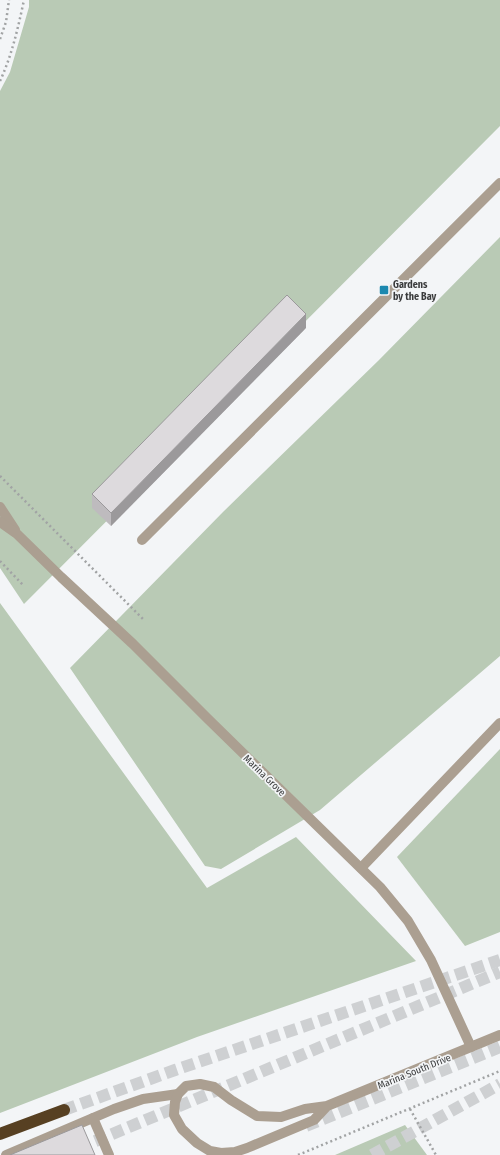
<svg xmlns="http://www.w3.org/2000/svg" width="500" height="1155" viewBox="0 0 500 1155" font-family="'Fira Sans Condensed',sans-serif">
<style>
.green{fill:#b9cab5}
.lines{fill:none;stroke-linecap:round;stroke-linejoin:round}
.highway-tunnel{stroke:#ced0d2;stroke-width:12;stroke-dasharray:12 6;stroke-linecap:butt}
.path{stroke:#a1a3a4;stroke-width:2.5;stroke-dasharray:2 3;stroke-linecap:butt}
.lane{stroke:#ab9f91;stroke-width:10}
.street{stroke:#ab9f91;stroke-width:10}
.highway{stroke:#574022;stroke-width:12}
.wall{fill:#bebbbe}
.shaded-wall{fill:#9b999b}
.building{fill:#dddadd;stroke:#9b999b}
.poi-dot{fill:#1c88af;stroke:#f3f5f7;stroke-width:1.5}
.labels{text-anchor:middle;stroke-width:3.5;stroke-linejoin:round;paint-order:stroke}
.poi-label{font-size:10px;font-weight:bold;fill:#3a3b3c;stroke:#f3f5f7;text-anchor:start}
.street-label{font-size:10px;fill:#3a3b3c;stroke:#f3f5f7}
</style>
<rect width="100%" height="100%" fill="#f3f5f7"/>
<g class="green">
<path d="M29 0H500V126L24 604 0 568V91L10 72 29 7Z"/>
<path d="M500 237V656L320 810 221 869 205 866 70 668 223 512 379 360Z"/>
<path d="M0 603 207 888 296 837 416 961 197 1037 0 1113Z"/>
<path d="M500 749V932L465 946 397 857Z"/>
<path d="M405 1125 427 1155H335Z"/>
</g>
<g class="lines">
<g class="highway-tunnel">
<path d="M64 1110 175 1070 500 960"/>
<path d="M306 1126 500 1047"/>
<path d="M62 1155 500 972"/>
<path d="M372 1155 500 1084"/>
</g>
<g class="path">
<path d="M0 39 6 22 9 0"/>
<path d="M0 81C12 55 18 28 24 0"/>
<path d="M0 476 144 620"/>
<path d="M0 561 24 586"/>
<path d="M410 1109 436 1155"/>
<path d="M298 1155 500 1071"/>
</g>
<g class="lane">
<path d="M142 540 500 183"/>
<path d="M361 868 500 723"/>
<path d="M93 1118 109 1155"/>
<path d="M6 1155 114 1109 143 1099 178 1094"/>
</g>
<g class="street">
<path d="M0 507 15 530"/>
<path d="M0 522 17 534 61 577 133 644 207 718 380 887 408 921 431 960 471 1047"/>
<path d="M327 1106 314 1120 247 1148 235 1152 221 1153 210 1151 197 1143 182 1129 174 1115 175 1102 178 1094 186 1086 200 1084 214 1087 231 1100 257 1116 281 1117 305 1109 327 1106 500 1035"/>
</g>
<path class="highway" d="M0 1134 64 1110"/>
</g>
<path class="wall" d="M306 328 111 526 92 508V494Z"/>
<path class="shaded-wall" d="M306 314V328L111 526V513Z"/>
<g class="building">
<path d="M287 295 306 314 111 513 92 494Z"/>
<path d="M82 1125 95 1155H10Z"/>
</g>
<rect class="poi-dot" x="379" y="285" width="10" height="10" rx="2"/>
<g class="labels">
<g class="poi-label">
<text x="393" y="288">Gardens<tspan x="393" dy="12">by the Bay</tspan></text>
</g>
<g class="street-label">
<text transform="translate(265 775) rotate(44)" y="4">Marina Grove</text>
<text transform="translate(414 1071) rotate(-22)" y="4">Marina South Drive</text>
</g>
</g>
</svg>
